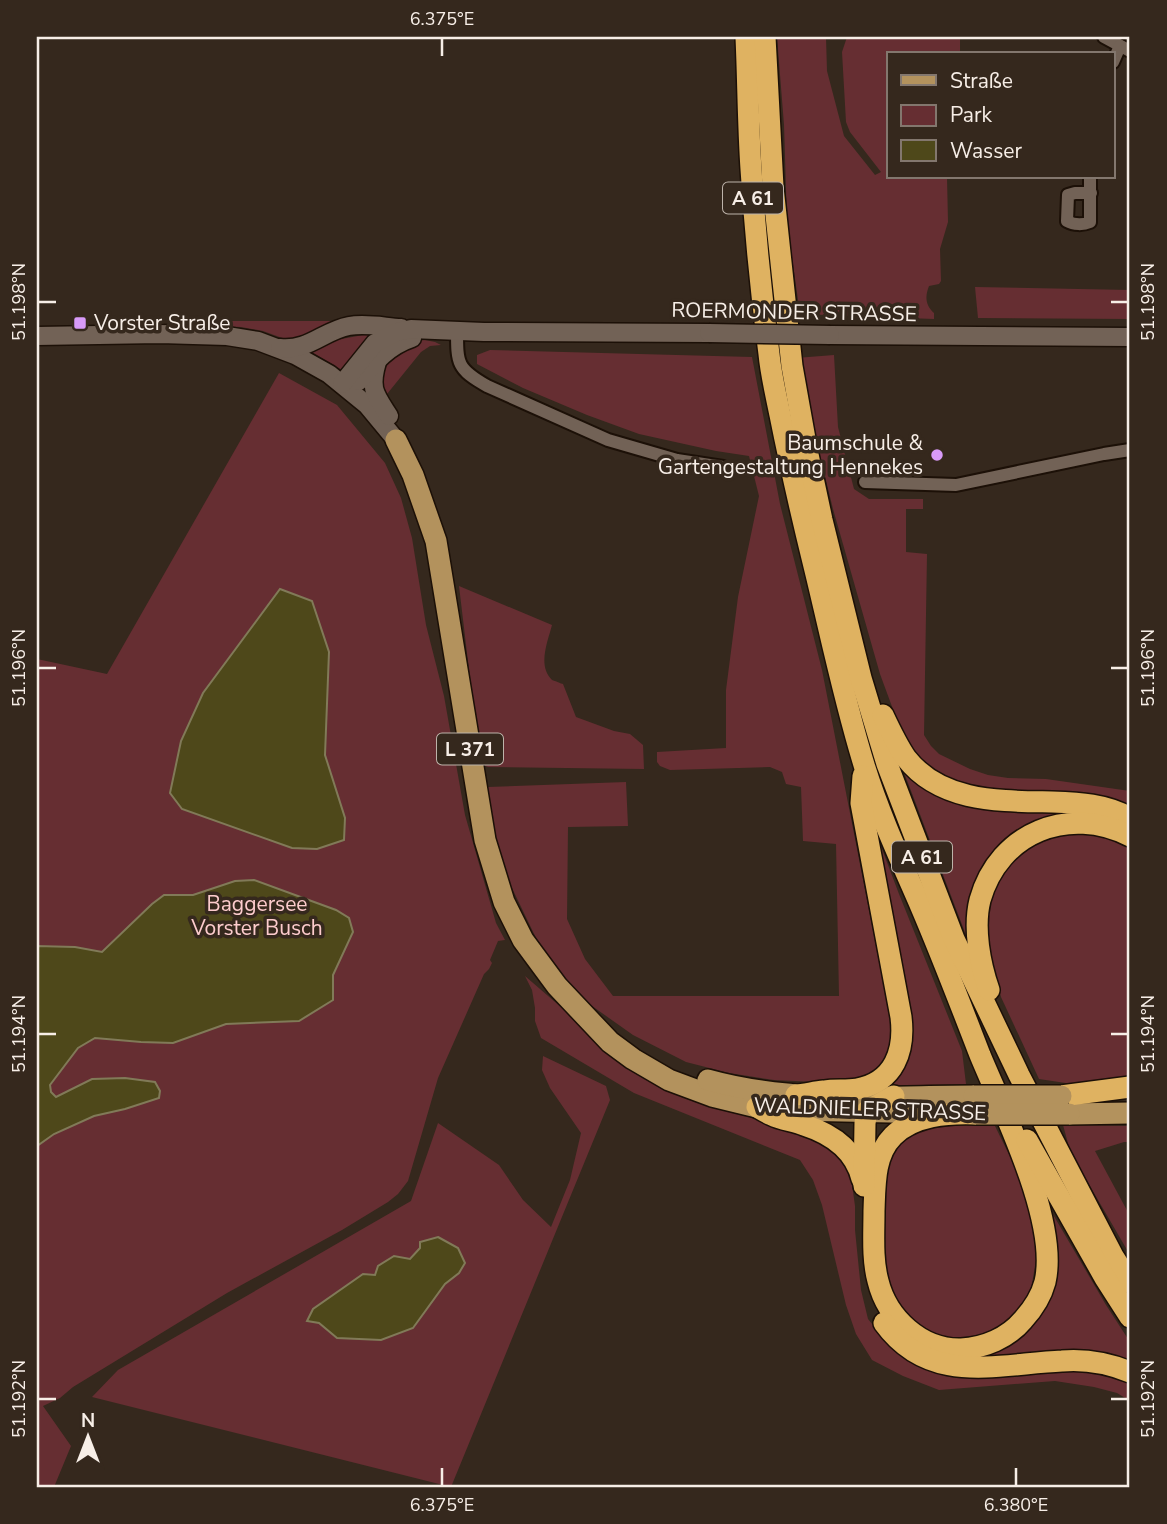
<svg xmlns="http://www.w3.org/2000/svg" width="1167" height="1524" viewBox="0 0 1167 1524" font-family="'Nunito Sans',sans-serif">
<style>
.green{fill:#662e32;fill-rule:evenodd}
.water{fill:#4e481a;stroke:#817a58;stroke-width:2}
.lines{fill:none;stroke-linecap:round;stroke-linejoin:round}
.street-casing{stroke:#1c1007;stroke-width:16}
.secondary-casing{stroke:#1c1007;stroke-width:21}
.primary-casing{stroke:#1c1007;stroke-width:24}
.highway-casing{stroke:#1c1007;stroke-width:24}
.street{stroke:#726256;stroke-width:12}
.secondary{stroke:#726256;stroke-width:18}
.primary{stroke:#b3925d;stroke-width:21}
.highway{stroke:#dfb261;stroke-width:21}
.secondary-bridge-casing{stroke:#1c1007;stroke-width:21;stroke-linecap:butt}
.primary-bridge-casing{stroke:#1c1007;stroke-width:24;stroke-linecap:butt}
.secondary-bridge{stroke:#726256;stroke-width:18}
.primary-bridge{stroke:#b3925d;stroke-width:21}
.ticks{fill:none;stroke:#f7eee7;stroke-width:2.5}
.poi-dot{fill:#d89af8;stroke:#35281d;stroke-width:2.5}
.labels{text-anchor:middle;stroke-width:7;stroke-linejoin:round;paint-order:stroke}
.shield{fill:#35281d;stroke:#bdb3aa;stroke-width:2}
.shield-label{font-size:19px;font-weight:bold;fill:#f7eee7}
.street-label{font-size:21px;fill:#f7eee7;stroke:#35281d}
.poi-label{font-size:21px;fill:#f7eee7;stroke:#35281d;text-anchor:start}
.park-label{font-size:21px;fill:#fdcccd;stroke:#35281d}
.neatline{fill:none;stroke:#f7eee7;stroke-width:2.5}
.ticks-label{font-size:18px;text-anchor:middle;fill:#f7eee7}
</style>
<rect width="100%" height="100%" fill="#35281d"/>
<g class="green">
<path d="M777 37H826L827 71 844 136 875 175 881 172 850 132 846 122 842 52 847 37H960V54H889V177H947L948 222 940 249 941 281 939 284 929 286C925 296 925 305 934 313V319L800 314 787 222 784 125Z"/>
<path d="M975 287 1130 290V319L978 318Z"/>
<path d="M195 321H366L293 342 263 331 241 327 198 325Z"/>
<path d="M375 332 347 370H342L310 351 340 333 341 339 369 334Z"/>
<path d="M425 340 435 342 441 345 430 346 421 352 383 399 379 391 385 361 414 341Z"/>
<path d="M490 350 752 357 780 504 822 670 892 1028 890 1055 874 1076 837 1083 774 1080 729 1073 686 1062 633 1035 592 1006 561 974 536 938 511 886 494 833 488 787 626 782 628 826 568 827 567 919 585 959 613 996H839L836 844 803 841 801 787 786 784 782 772 770 767 670 770 660 766 657 762V752L726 748V690L738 597 759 496 749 456 716 451 639 434 587 415 523 388 477 364V355Z"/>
<path d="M834 355 838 427 854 489 869 499H923V509H906V552L927 554 924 735 931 746 939 754 970 769 988 775 1008 778 1046 779 1130 791V809L989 791 944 778 927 766 911 750 901 731 880 674 833 509 796 358Z"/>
<path d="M279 373 337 405 385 463 401 498 412 538 426 625 444 696 465 815 496 923 505 940 498 941 490 960 492 963 489 969 484 974 438 1078 408 1181 398 1194 388 1202 342 1230 227 1293 73 1387 60 1398 43 1406 71 1446 54 1487H37V659L107 674Z"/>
<path d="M459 586 552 625C548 641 537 666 552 680 553 680 562 684 563 684L576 717 614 731 630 734 643 745 644 769 488 767 483 765 480 762Z"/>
<path d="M897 754 926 783 1059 807 1092 818 989 863 974 956Z"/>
<path d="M866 807 899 894 962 1051 966 1084 881 1086 904 1055Z"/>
<path d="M1090 830 1130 845V1080L1079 1085 1039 1079 1001 997 986 940 988 906 997 880 1013 855 1042 837Z"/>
<path d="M525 976 614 1053 666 1087 830 1145 850 1170 855 1206V1230L861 1290 868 1319 891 1347 914 1364 962 1376 1078 1369 1116 1376 1130 1384V1401L1117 1393 1094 1387 1055 1381 939 1390 903 1376 872 1360 856 1334 846 1305 822 1205 813 1180 800 1160 634 1093 541 1038 535 1021V1008L532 990Z"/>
<path d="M543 1056 606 1086 610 1100 451 1487 92 1397 118 1370 411 1201 438 1123 499 1165 523 1200 551 1227 570 1180 581 1133 550 1088 542 1070ZM420 1248H458L464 1263 459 1273 445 1284 413 1328 381 1340 337 1338 319 1323 375 1275 410 1259Z"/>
<path d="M976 1121 995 1126 1019 1175 1035 1230 1037 1254 1031 1290 1027 1299 1008 1323 990 1333 952 1339 932 1334 909 1318 893 1297 881 1260 880 1194 894 1148 920 1126Z"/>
<path d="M1063 1125 1130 1126V1142H1124L1095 1151 1130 1216V1255L1076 1162 1069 1147Z"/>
<path d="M1041 1194 1106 1305 1130 1342V1366L974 1363 952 1354 1040 1308Z"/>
</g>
<g class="water">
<path d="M280 589 312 601 329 652 325 755 345 818 344 840 317 849 292 848 182 809 170 793 181 741 203 693Z"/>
<path d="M254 880 336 910 349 918 353 932 333 975V1000L299 1021 226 1024 173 1043 141 1042 95 1038 78 1048 50 1085 51 1092 56 1097 92 1079 125 1078 155 1082 160 1091 159 1098 125 1109 94 1116 54 1134 37 1146V946L75 947 102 952 152 904 164 895H193L235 881Z"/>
<path d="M438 1237 458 1248 465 1263 459 1273 445 1284 413 1328 381 1340 337 1338 319 1323 307 1321 313 1309 363 1274 375 1275 378 1266 394 1256 410 1259 420 1248V1242Z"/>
</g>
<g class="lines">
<g class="street-casing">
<g id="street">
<path d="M1104 37 1130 51"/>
<path d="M1113 62 1120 46"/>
<path d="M1090 177V222C1083 225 1074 225 1067 221L1068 195 1075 193H1091"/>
<path d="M457 330C457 364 457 369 487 386L608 440 677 460 723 467"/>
<path d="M865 482 956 485 1104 454 1130 450"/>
</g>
</g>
<g class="secondary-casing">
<g id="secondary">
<path d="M830 335 1130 337"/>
<path d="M37 336 160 334 227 336 258 341 295 355 329 374 367 405 396 440"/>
<path d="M280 348C309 351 323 331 349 326 366 323 384 327 401 328"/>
<path d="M377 362C369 389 375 394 389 416"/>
<path d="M359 381C375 362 388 346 412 338"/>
<path d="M342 384 375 343 397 332 411 329 484 332 709 333"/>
</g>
</g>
<g class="primary-casing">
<g id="primary">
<path d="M396 440 413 475 436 541 485 840 504 902 523 940 557 986 610 1042 633 1059 669 1080 712 1096 757 1107 794 1110 938 1113"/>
<path d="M708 1080C795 1104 886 1096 974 1096"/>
<path d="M1069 1114 1130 1113"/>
</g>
</g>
<g class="highway-casing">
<g id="highway">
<path d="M746 37C748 81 748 125 751 169 755 231 761 293 769 354 771 375 776 395 780 415 790 465 801 513 813 562 830 631 844 701 865 768 880 816 901 861 921 907 942 956 961 1006 980 1055 1004 1113 1059 1222 1045 1282 1041 1297 1033 1309 1023 1320 1008 1338 984 1348 961 1349 921 1350 887 1318 878 1281 872 1259 874 1234 874 1211 875 1185 874 1155 893 1136 914 1115 948 1113 976 1114"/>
<path d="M765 37 773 187 792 366 807 450 822 520 861 678 887 764 954 939 1019 1075 1113 1256 1130 1283"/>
<path d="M883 715C890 730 897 745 906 758 941 803 1001 801 1052 802 1079 803 1106 804 1130 818"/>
<path d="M989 990C980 964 973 928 980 900 999 832 1069 805 1130 836"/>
<path d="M796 1095C805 1094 815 1092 824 1091 835 1089 846 1091 857 1089 895 1082 905 1050 901 1017L861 803 863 776"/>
<path d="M1061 1096 1130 1087"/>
<path d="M757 1107C762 1110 767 1113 772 1115 782 1120 794 1121 804 1125 832 1134 855 1150 862 1179"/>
<path d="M1027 1140 1105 1278 1130 1317"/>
<path d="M864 1186 865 1123 867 1111 894 1096"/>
<path d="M884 1323C930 1386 996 1364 1062 1361 1086 1359 1108 1363 1130 1372"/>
</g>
</g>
<use href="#street" class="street"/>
<use href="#secondary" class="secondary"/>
<use href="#primary" class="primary"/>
<use href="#highway" class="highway"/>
<g class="secondary-bridge-casing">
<path id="secondary-bridge" d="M709 333 830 335"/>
</g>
<g class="primary-bridge-casing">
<g id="primary-bridge">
<path d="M974 1096H1061"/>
<path d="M976 1114H1069"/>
</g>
</g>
<use href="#secondary-bridge" class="secondary-bridge"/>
<use href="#primary-bridge" class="primary-bridge"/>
</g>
<path class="ticks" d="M442 38V56M38 302H56M1111 302H1128M38 668H56M1111 668H1128M38 1034H56M1111 1034H1128M38 1399H56M1111 1399H1128M442 1468V1486M1016 1468V1486"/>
<g class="poi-dot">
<rect x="73" y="316" width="14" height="14" rx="3.5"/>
<circle cx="937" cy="455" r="7"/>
</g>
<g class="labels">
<g class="shield">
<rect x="723" y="182.5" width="60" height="31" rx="5"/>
<rect x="437" y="733.5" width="66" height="31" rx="5"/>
<rect x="892" y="841.5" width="60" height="31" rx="5"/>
</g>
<g class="shield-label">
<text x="753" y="205">A 61</text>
<text x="470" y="756">L 371</text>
<text x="922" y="864">A 61</text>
</g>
<g class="street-label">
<text transform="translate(794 312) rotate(1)" y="7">ROERMONDER STRASSE</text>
<text transform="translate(870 1109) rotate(2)" y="7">WALDNIELER STRASSE</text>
</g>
<g class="poi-label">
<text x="94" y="330">Vorster Straße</text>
<text x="923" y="450" text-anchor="end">Baumschule &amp;<tspan x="923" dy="24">Gartengestaltung Hennekes</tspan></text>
</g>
<g class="park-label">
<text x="257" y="911">Baggersee<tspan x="257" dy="24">Vorster Busch</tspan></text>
</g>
</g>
<rect width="1167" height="1524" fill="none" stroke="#35281d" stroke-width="77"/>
<rect x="887" y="52" width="228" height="126" fill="#35281d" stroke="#83776e" stroke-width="2"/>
<rect x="901" y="75" width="35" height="10" fill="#b3925d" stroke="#83776e" stroke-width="2"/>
<text x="950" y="88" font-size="21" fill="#f7eee7">Straße</text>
<rect x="901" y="105" width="35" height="21" fill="#662e32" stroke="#83776e" stroke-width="2"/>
<text x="950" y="122" font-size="21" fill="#f7eee7">Park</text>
<rect x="901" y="140" width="35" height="21" fill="#4e481a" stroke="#83776e" stroke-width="2"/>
<text x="950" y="158" font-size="21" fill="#f7eee7">Wasser</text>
<g transform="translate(88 1437)" stroke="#35281d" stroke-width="5" paint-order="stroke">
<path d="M0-5L12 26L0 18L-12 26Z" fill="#f7eee7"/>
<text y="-10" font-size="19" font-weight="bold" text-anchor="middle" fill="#f7eee7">N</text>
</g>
<rect x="38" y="38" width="1090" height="1448" class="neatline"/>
<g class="ticks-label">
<text x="442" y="25">6.375°E</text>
<text transform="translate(19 302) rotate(-90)" y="6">51.198°N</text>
<text transform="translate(1148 302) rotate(-90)" y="6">51.198°N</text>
<text transform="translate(19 668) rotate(-90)" y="6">51.196°N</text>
<text transform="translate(1148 668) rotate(-90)" y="6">51.196°N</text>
<text transform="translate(19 1034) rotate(-90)" y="6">51.194°N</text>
<text transform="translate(1148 1034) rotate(-90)" y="6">51.194°N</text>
<text transform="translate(19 1399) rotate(-90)" y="6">51.192°N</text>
<text transform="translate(1148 1399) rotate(-90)" y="6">51.192°N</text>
<text x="442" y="1511">6.375°E</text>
<text x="1016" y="1511">6.380°E</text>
</g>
</svg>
